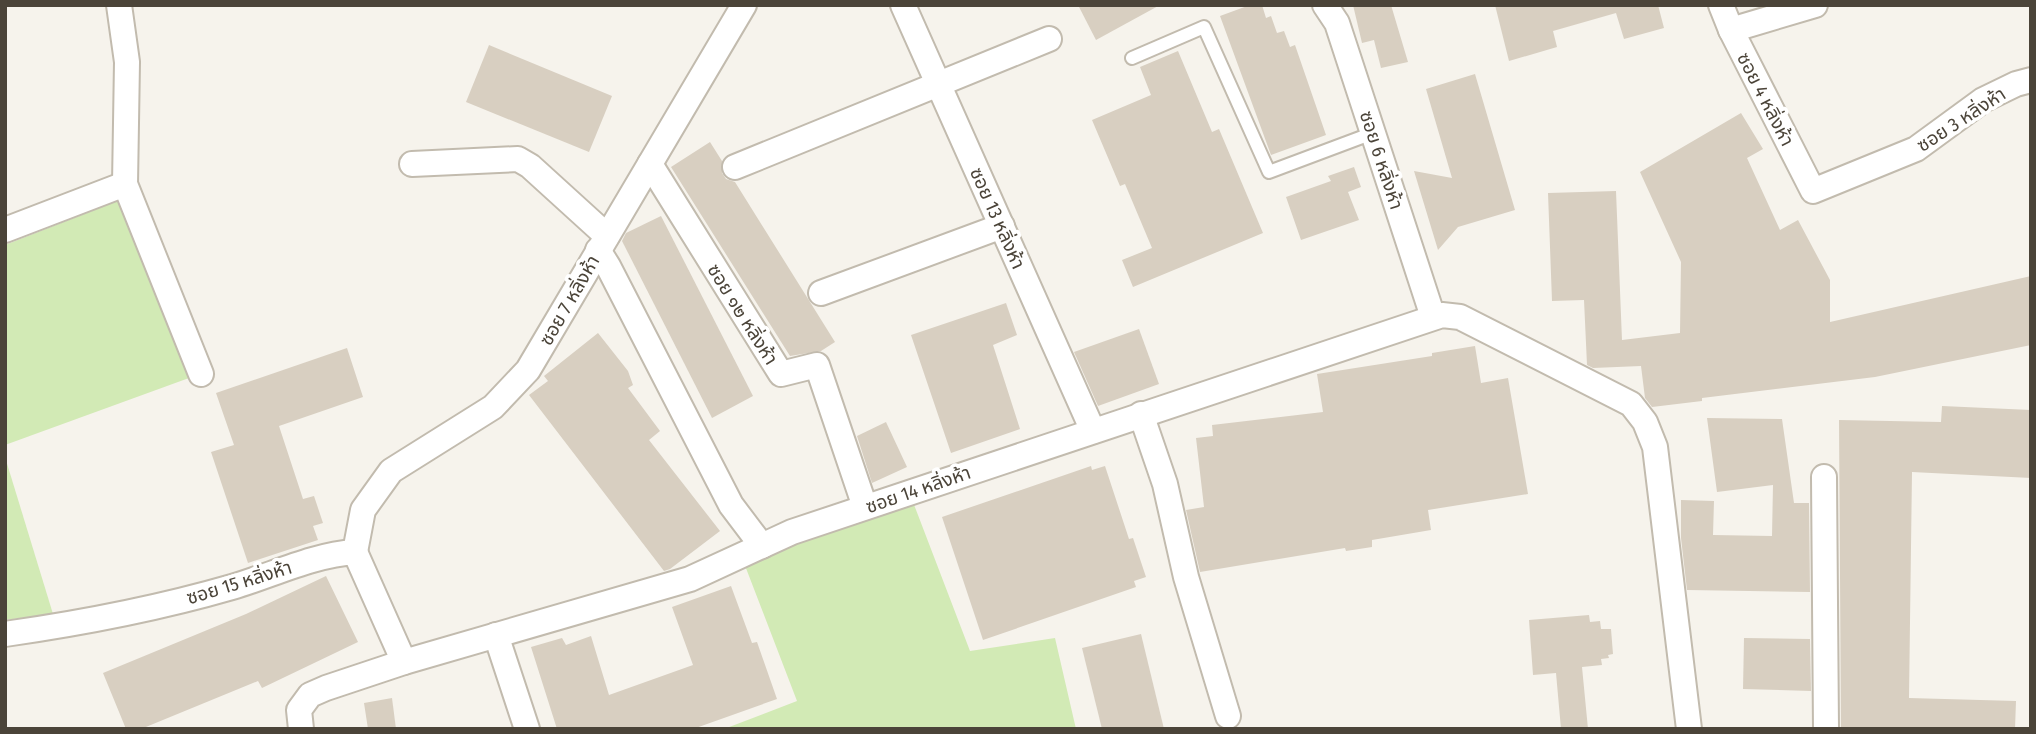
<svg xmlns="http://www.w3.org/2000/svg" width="2036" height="734" viewBox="0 0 2036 734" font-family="'Fira Sans Condensed','Noto Sans Thai',sans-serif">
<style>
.green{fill:#d2eab5}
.building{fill:#d8cfc1}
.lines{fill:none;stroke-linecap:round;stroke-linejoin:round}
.lane-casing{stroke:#c2bbae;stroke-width:16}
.street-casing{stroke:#c2bbae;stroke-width:28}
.lane{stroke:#fff;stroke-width:12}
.street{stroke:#fff;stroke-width:24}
.labels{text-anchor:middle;stroke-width:7;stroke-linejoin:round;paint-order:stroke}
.street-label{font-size:19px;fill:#4b4439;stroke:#fff}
</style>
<rect width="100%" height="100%" fill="#f6f3ec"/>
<g class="green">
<path d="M120 200 189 378 5 445V245Z"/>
<path d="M5 457 53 614 5 620Z"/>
<path d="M913 502 970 651 1055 638 1076 729H724L797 701 744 563Z"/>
</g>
<g class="building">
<path d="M1078 5H1160L1096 40Z"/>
<path d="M1250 5H1262L1266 18 1271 16 1277 33 1284 31 1290 47 1295 45 1326 135 1271 155 1220 16Z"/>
<path d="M1353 5H1391L1408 62 1381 68 1374 40 1362 43Z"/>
<path d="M1495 5H1658L1664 28 1624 39 1616 13 1553 31 1557 47 1509 61Z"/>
<path d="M489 45 612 96 589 152 466 102Z"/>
<path d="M1178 51 1212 132 1219 129 1263 233 1133 287 1122 260 1152 248 1125 184 1120 186 1092 120 1151 95 1140 67Z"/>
<path d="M1475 74 1515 210 1458 227 1438 250 1414 171 1452 178 1426 89Z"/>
<path d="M1741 113 1763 149 1747 158 1780 230 1798 220 1830 280V322L2031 276V345L1875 377 1702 398V401L1652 407 1645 398 1641 366 1593 368 1587 365 1584 300 1552 301 1548 193 1616 191 1622 340 1680 333 1681 262 1640 172Z"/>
<path d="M710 142 722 161V173L726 179 735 182 835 342 821 351 790 356 671 167Z"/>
<path d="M1354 167 1361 187 1348 192 1359 220 1301 240 1286 197 1331 181 1328 176Z"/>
<path d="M661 216 753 396 712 418 622 241 626 233Z"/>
<path d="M1006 303 1017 335 993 345 1020 429 951 453 911 335Z"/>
<path d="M1139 329 1159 384 1098 406 1074 352Z"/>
<path d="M598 333 628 371 633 385 628 388 660 431 649 440 720 531 670 569 664 571 529 395 548 381 544 376Z"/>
<path d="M1475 346 1481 383 1508 378 1528 494 1428 510 1431 530 1372 540V547L1346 551 1345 548 1200 572 1186 510 1204 507 1196 438 1213 436 1212 425 1323 412 1317 374 1432 356V353Z"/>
<path d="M347 348 363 397 279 426 303 499 314 496 323 523 313 526 318 540 248 563 211 452 234 445 216 393Z"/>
<path d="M1942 406 2031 410V478L1912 472 1909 698 2016 701 2015 729H1841L1839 420 1941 422Z"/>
<path d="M1707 418 1782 419 1794 503H1809L1810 592 1687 590 1681 538V500L1714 501 1713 535 1772 536 1773 485 1717 492Z"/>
<path d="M886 422 907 467 872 483 857 436Z"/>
<path d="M1091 466 1092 470 1105 466 1129 539 1133 538 1146 577 1134 581 1136 587 983 640 942 517Z"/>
<path d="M326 576 358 642 262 688 258 681 141 729H126L103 673 246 614Z"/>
<path d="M731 586 752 643 757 642 777 699 693 729H557L531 647 562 638 566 645 591 636 609 695 693 665 672 607Z"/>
<path d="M1589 615 1590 622 1600 621 1601 629H1611L1613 654 1608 655 1609 658 1601 659 1602 665 1582 667 1588 729H1561L1556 673 1533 675 1529 620Z"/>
<path d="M1141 634 1164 729H1102L1082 648Z"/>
<path d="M1744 638 1810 639 1811 691 1743 689Z"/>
<path d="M392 698 396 729H368L364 703Z"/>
</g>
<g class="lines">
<g class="lane-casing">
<path id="lane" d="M1132 58 1204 27 1269 172 1373 133"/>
</g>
<g class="street-casing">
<g id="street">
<path d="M119 5 127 62 125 184 201 374"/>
<path d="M903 5 1093 431"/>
<path d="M1325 5 1337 23 1433 317"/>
<path d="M1721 5 1731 30 1813 191 1916 149 1983 100 2016 84 2031 80"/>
<path d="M1731 30 1815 5"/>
<path d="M412 164 518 159 530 166 607 236"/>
<path d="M650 164 781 374 817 365 865 507"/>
<path d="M735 167 1049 39"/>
<path d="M5 230 125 184"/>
<path d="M598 250 608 266 731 505 762 546"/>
<path d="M821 293 1002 226"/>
<path d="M1141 414 1165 484 1186 577 1228 716"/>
<path d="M1824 477 1826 729"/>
<path d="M355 552 363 510 391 471 493 407 528 370 744 5"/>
<path d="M5 634C82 623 156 609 232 587 273 575 312 555 355 552L404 662"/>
<path d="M496 635 527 729"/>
<path d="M301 729 299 710 310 695 326 688 404 662 690 579 792 532 1442 315 1460 317 1631 404 1645 422 1655 447 1689 729"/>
</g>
</g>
<use href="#lane" class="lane"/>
<use href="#street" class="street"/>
</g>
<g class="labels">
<g class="street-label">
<text transform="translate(1766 99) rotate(63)" y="7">ซอย 4 หลิ่งห้า</text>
<text transform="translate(1961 119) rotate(-33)" y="7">ซอย 3 หลิ่งห้า</text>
<text transform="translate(1382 160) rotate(72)" y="7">ซอย 6 หลิ่งห้า</text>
<text transform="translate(998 218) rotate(66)" y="7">ซอย 13 หลิ่งห้า</text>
<text transform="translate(569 300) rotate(-60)" y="7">ซอย 7 หลิ่งห้า</text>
<text transform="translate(743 314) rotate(58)" y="7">ซอย ๑๒ หลิ่งห้า</text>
<text transform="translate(918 489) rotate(-19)" y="7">ซอย 14 หลิ่งห้า</text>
<text transform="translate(239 582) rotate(-17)" y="7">ซอย 15 หลิ่งห้า</text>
</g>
</g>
<rect width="2036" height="734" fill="none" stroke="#4b4439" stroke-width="14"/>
</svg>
